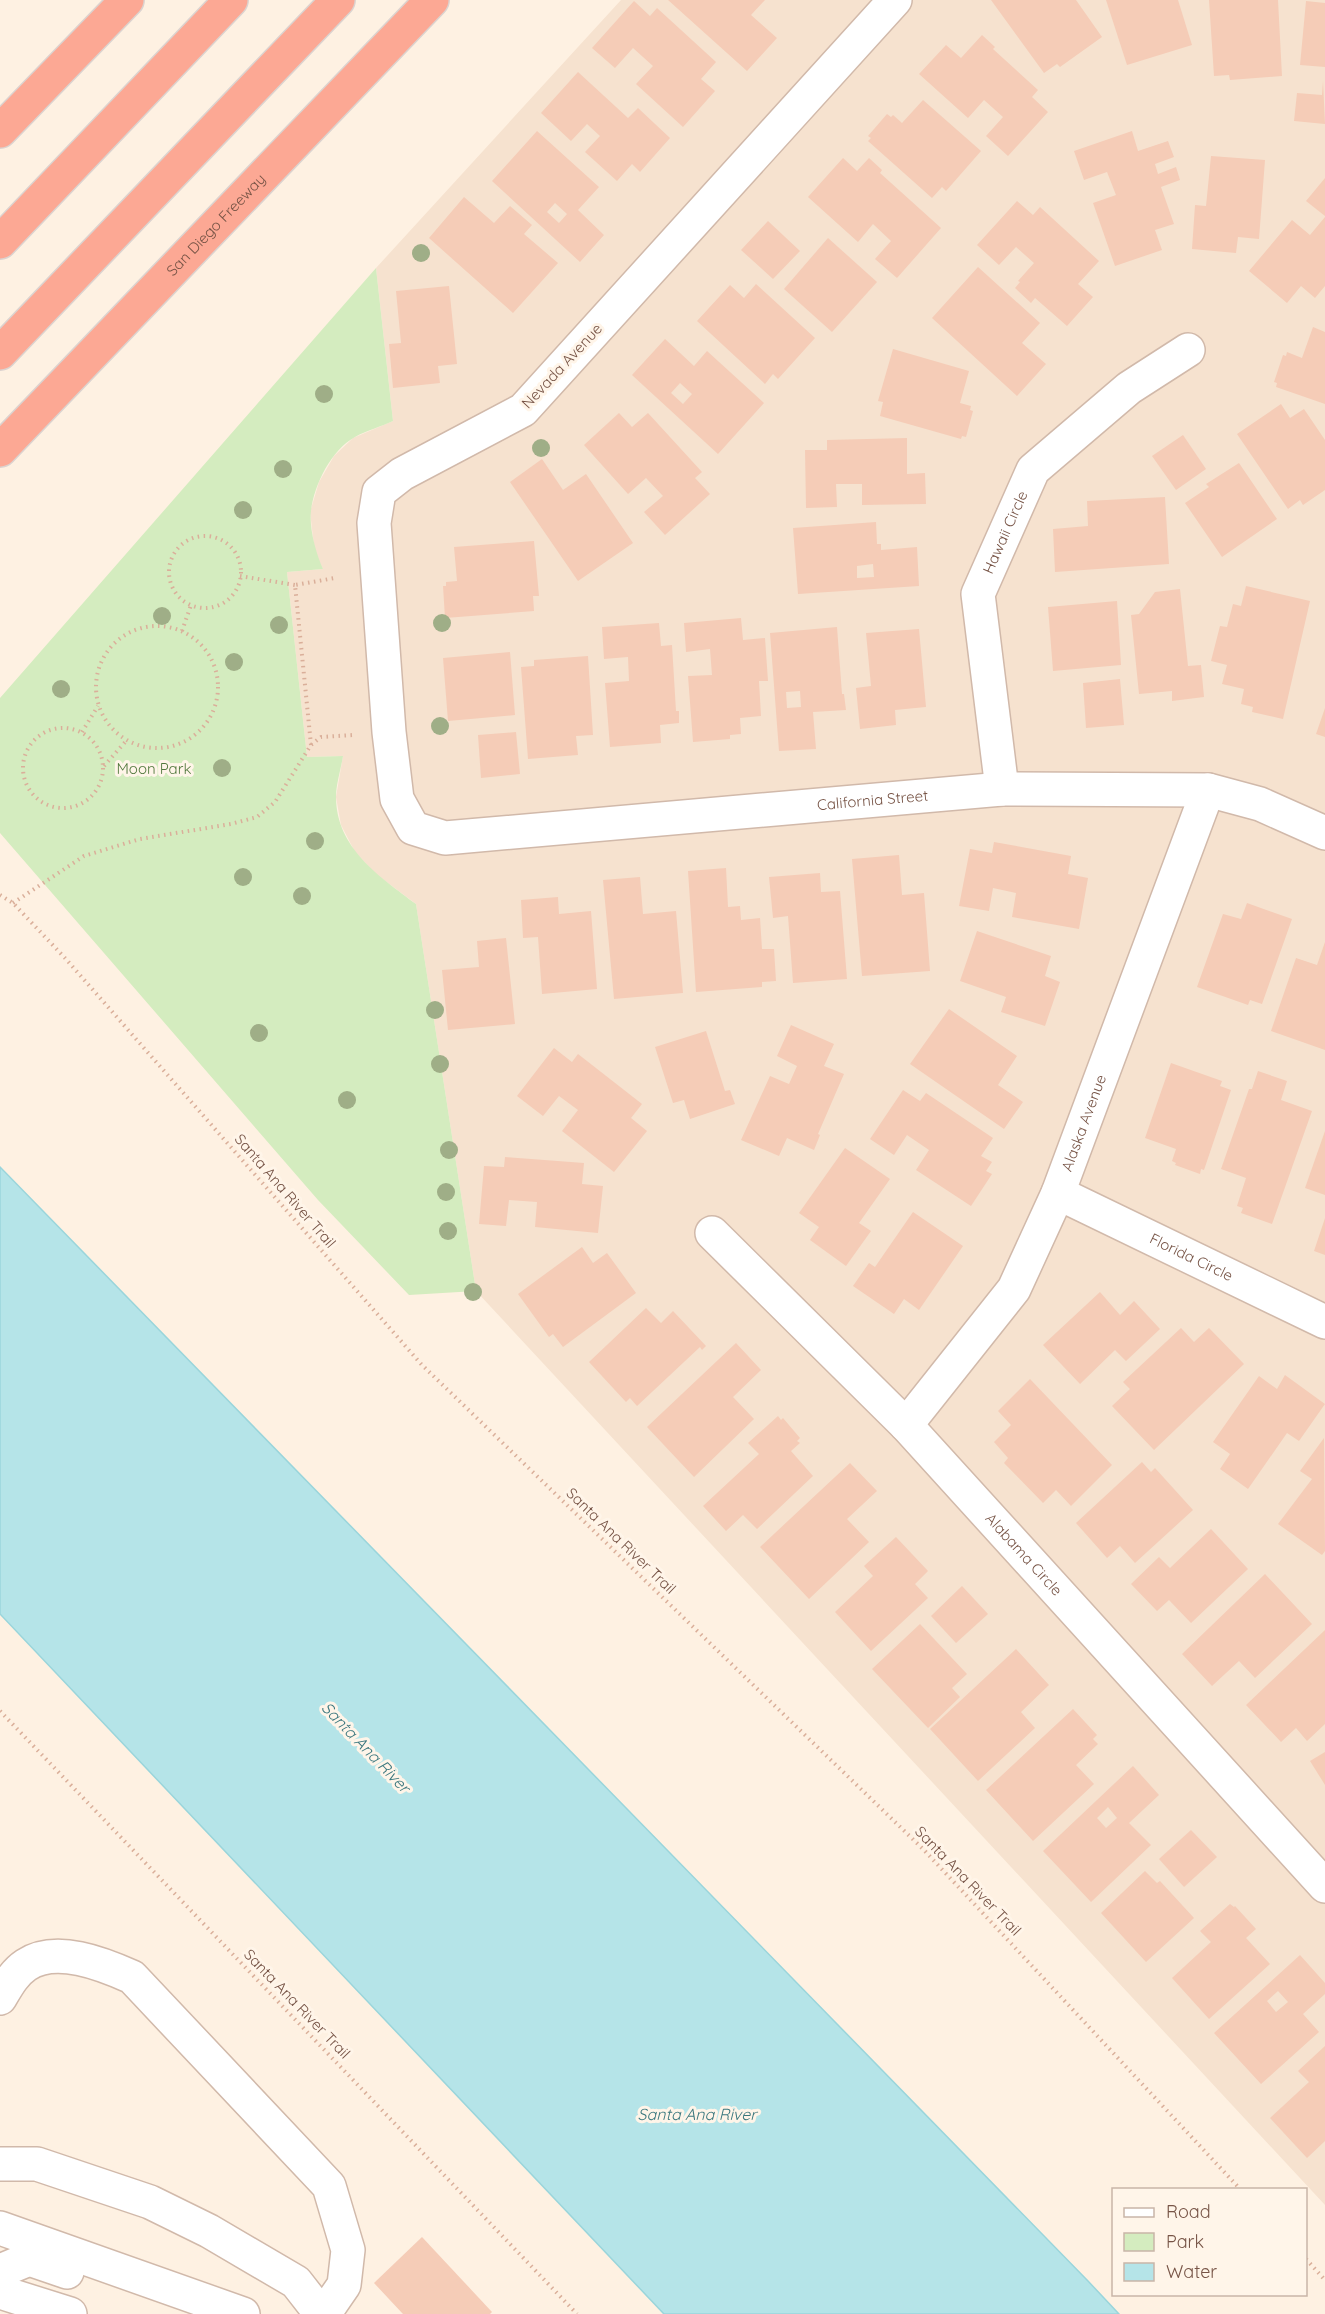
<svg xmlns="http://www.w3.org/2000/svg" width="1325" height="2314" viewBox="0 0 1325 2314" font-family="Quicksand,sans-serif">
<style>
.residential{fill:#f6e2cf}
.green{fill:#d4ecbf}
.water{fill:#b5e4e8;stroke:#9ad5db;stroke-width:1.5}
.building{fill:#f5ccb7;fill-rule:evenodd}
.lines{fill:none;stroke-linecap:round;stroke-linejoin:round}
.minor-casing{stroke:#d1b9aa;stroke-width:36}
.highway-casing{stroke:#dcd3cf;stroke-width:36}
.path{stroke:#daaf9a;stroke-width:4;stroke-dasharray:1.5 4.5;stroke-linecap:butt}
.minor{stroke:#fff;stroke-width:33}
.highway{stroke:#fca894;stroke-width:33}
.tree{fill:#9fae87}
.labels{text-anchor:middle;stroke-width:6;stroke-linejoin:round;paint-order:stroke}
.street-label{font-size:15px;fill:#775446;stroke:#fff5e9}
.park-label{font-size:15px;fill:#51783c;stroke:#fff5e9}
.water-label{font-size:16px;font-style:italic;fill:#3a777e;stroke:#fff5e9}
</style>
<rect width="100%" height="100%" fill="#fef1e2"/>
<path class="residential" d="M621 0H1325V2205L476 1291 416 904 376 874 355 852 341 825 336 797 343 756 307 757 287 572 323 569 315 554 310 512 319 482 334 456 353 438 393 421 376 268Z"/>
<path class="green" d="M376 268 393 421C381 427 367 430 355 437 331 450 314 485 311 511 309 528 316 554 323 569L287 572 307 757 343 756C341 769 336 784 336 797 336 848 380 877 416 904L476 1291 409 1295 318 1200 0 833V698Z"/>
<path class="water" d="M0 1167 1088 2281 1119 2314H664L0 1614Z"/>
<g class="building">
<path d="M668 0H765L751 15 777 38 747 71Z"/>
<path d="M991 0H1076L1102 37 1060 67 1057 64 1044 73Z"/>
<path d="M1106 0H1178L1192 45 1127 65Z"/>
<path d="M1209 0H1278L1282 76 1230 80 1229 75 1214 76Z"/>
<path d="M634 1 650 16 657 8 716 62 701 79 715 91 683 127 636 84 653 66 633 48 615 68 592 48Z"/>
<path d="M1306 1 1325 3V67L1300 65Z"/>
<path d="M982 35 995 47 993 49 1038 90 1032 97 1048 112 1008 156 986 136 1003 117 984 100 968 118 919 74 946 45 961 58Z"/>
<path d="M578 72 628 118 638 108 670 138 640 172 632 164 617 181 585 152 600 136 587 124 571 141 541 113Z"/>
<path d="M1323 81 1325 124 1294 121 1297 93 1322 95Z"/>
<path d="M923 100 981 151 946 191 942 187 932 198 868 141 871 138 868 136 887 114 891 117 893 115 902 123Z"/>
<path d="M537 131 599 187 578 210 604 235 580 262 492 181ZM555 203 567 214 559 223 547 212Z"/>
<path d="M1132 131 1138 151 1168 141 1174 157 1155 164 1158 174 1176 167 1180 180 1161 187 1174 224 1155 230 1162 250 1115 266 1093 203 1116 195 1107 172 1084 180 1074 151Z"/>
<path d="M1211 156 1265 160 1259 239 1238 237 1236 253 1192 249 1195 205 1206 206Z"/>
<path d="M843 158 857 171 869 158 882 170 880 173 941 228 897 278 875 259 891 241 873 224 858 242 808 197Z"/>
<path d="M1325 178V216L1306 201Z"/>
<path d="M464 197 494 223 510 206 532 225 524 234 558 263 513 313 429 238Z"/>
<path d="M1017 201 1033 215 1040 207 1099 261 1078 284 1093 297 1067 326 1035 298 1031 303 1015 288 1020 282 1018 281 1034 263 1016 247 999 265 977 245Z"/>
<path d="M1325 217V286L1315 298 1301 286 1287 303 1249 271 1292 220 1310 235Z"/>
<path d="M768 221 800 251 773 279 741 250Z"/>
<path d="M828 238 877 282 832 332 784 289Z"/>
<path d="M978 267 1040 323 1022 343 1046 364 1017 396 932 318Z"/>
<path d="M756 284 815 338 778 379 773 374 765 384 697 321 730 285 744 298Z"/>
<path d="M449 286 457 364 438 366 440 383 393 388 389 344 401 343 396 291Z"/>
<path d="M1313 327 1325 332V404L1276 387 1277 383 1274 382 1283 355 1286 356 1287 352 1302 358Z"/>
<path d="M665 339 694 366 707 351 764 403 718 454 632 375ZM680 383 692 394 683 404 671 393Z"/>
<path d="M893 349 969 371 960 403 971 406 970 410 973 411 966 437 962 436 961 439 880 416 883 402 878 401Z"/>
<path d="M1281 404 1290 418 1304 409 1325 440V490L1303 505 1300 500 1288 509 1237 434Z"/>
<path d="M619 413 632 427 648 413 702 472 695 478 710 494 665 535 644 512 663 496 646 478 628 494 584 445Z"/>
<path d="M1183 435 1206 469 1176 490 1152 456Z"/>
<path d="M907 438V474L925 473 926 504 862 505V484H836L837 507 806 508 805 450H827V440Z"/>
<path d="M542 459 563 490 586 474 633 543 578 581 510 482Z"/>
<path d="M1239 463 1277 519 1222 557 1185 503 1209 487 1206 484Z"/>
<path d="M1165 497 1169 564 1055 572 1053 529 1088 526 1087 501Z"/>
<path d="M876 522 877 544H881V550L917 547 919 586 798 594 793 528ZM873 564 874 577 857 578V566Z"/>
<path d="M534 541 539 596H533L534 611 445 618 443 586H446V582L457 581 454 547Z"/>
<path d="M1246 586 1310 601 1283 719 1252 712 1253 707 1241 704 1244 689 1222 684 1227 665 1211 661 1220 626 1227 627 1233 604 1241 606Z"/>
<path d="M1180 589 1188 666 1201 665 1204 697 1172 701V691L1139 694 1131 615 1139 614 1155 592Z"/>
<path d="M1117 601 1121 665 1053 671 1048 607Z"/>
<path d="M741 618 743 640 765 638 768 681H759L761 716 740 718 741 734 730 735V739L693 742 688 676 712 675 710 649 686 652 684 623Z"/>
<path d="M659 623 661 646 672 645 676 711H679V723L660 725 661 743 610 747 605 683 629 681 628 657 604 659 602 627Z"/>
<path d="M837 627 842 694H844L846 710 813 712 816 749 779 751 770 633ZM800 691 801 707 787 708 786 692Z"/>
<path d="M919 629 926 707 895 710 896 725 860 729 856 688 871 686 866 633Z"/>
<path d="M510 652 515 715 448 721 443 658Z"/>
<path d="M588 656 593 735 576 736 578 755 528 759 521 667 534 666V660Z"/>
<path d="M1120 679 1124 725 1086 728 1083 683Z"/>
<path d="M1325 708V737L1316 734Z"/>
<path d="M516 732 520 774 481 778 478 735Z"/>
<path d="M994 842 1071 856 1068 874 1088 878 1079 929 1012 917 1016 893 993 888 989 911 959 906 970 849 992 853Z"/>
<path d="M899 855 902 895 924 893 930 971 862 976 852 859Z"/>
<path d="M726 868 728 907 740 906 741 920 760 918 762 949H774L776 981 762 982V987L696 992 688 871Z"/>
<path d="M820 873 821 892 840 891 847 979 793 983 788 916 773 918 769 877Z"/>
<path d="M640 877 643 914 676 911 683 993 614 999 603 880Z"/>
<path d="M558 897 559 914 591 911 597 989 542 994 538 937 523 938 521 900Z"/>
<path d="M1247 903 1292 919 1262 1004 1250 1000 1248 1005 1197 987 1223 914 1241 919Z"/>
<path d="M977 931 1051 956 1045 976 1060 982 1045 1026 1001 1012 1006 997 960 981Z"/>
<path d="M506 938 515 1024 448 1030 442 970 479 967 477 941Z"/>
<path d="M1325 942V1050L1271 1031 1296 958 1317 965Z"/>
<path d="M949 1009 1017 1056 998 1085 1023 1102 1004 1129 910 1064Z"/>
<path d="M791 1025 834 1044 824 1066 844 1074 818 1134 820 1135 814 1150 787 1138 779 1156 741 1140 770 1076 789 1084 797 1066 777 1056Z"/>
<path d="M706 1031 725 1091 730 1090 735 1104 690 1119 684 1100 673 1103 655 1047Z"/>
<path d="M554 1048 572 1062 578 1054 642 1104 631 1118 647 1131 614 1172 562 1131 578 1110 559 1096 543 1116 517 1096Z"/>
<path d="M1171 1063 1222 1081 1220 1086 1231 1090 1204 1170 1201 1169 1200 1174 1175 1165 1176 1163 1172 1161 1176 1149 1145 1138Z"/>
<path d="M1258 1071 1287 1081 1281 1100 1312 1111 1272 1224 1241 1213 1243 1208 1237 1206 1246 1178 1221 1169 1249 1089H1252Z"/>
<path d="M903 1090 920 1101 926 1093 993 1138 981 1156 992 1162 986 1171 992 1174 971 1206 916 1170 929 1150 907 1135 894 1155 870 1139Z"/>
<path d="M1325 1131V1195L1305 1188Z"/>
<path d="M845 1148 890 1179 859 1223 871 1231 846 1266 810 1240 819 1227 799 1213Z"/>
<path d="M505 1157 584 1163 582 1184 603 1186 598 1233 535 1227 537 1202 509 1200 506 1226 479 1224 484 1166 504 1167Z"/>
<path d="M913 1212 963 1246 919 1310 904 1299 894 1314 853 1286 869 1263 875 1267Z"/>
<path d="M1325 1218V1255L1314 1251Z"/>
<path d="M582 1247 593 1263 607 1253 636 1293 563 1347 553 1334 549 1337 518 1294Z"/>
<path d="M1100 1292 1120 1315 1134 1301 1160 1329 1126 1361 1115 1350 1080 1384 1043 1345Z"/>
<path d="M646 1308 661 1323 673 1311 706 1346 702 1350 700 1347 637 1406 630 1398 626 1402 589 1362Z"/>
<path d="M1181 1328 1194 1342 1209 1328 1244 1364 1154 1450 1112 1406 1130 1389 1123 1382Z"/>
<path d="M736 1343 761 1370 733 1397 754 1419 694 1477 647 1427Z"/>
<path d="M1285 1375 1325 1404 1299 1441 1287 1433 1248 1489 1220 1469 1230 1454 1213 1442 1259 1376 1277 1389Z"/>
<path d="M1030 1379 1112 1465 1071 1506 1056 1490 1043 1503 1004 1463 1008 1458 994 1442 1011 1425 998 1411Z"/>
<path d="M778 1416 781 1420 783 1418 800 1438 797 1441 800 1443 791 1451 813 1476 757 1529 743 1515 726 1531 703 1506 759 1454 748 1443Z"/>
<path d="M1324 1438 1325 1551 1322 1555 1278 1524 1312 1479 1300 1471Z"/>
<path d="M1142 1462 1151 1472 1155 1468 1193 1510 1135 1563 1120 1546 1107 1558 1076 1523Z"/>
<path d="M850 1463 877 1491 847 1519 869 1542 809 1599 760 1547Z"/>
<path d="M1211 1529 1248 1569 1191 1623 1169 1600 1157 1611 1131 1584 1159 1557 1170 1568Z"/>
<path d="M896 1537 928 1571 915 1584 928 1598 871 1651 835 1612 873 1576 864 1566Z"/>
<path d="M1265 1574 1312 1624 1255 1678 1239 1661 1212 1686 1182 1654Z"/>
<path d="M962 1586 988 1614 956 1643 931 1616Z"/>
<path d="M920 1624 967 1674 952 1688 960 1697 928 1728 872 1669Z"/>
<path d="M1325 1630V1724L1307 1741 1296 1728 1281 1742 1246 1705Z"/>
<path d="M1016 1649 1049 1685 1021 1712 1035 1728 978 1781 930 1729Z"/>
<path d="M1073 1709 1097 1735 1093 1739 1098 1744 1076 1765 1094 1784 1033 1841 986 1790Z"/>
<path d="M1325 1752V1785L1310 1761Z"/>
<path d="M1133 1766 1159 1795 1129 1823 1151 1845 1091 1902 1043 1851ZM1108 1807 1117 1818 1106 1828 1097 1818Z"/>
<path d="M1191 1830 1217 1857 1184 1887 1159 1859Z"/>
<path d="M1145 1871 1157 1883 1160 1881 1194 1918 1146 1962 1101 1913Z"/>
<path d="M1230 1904 1234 1907 1235 1906 1256 1929 1246 1938 1270 1964 1209 2019 1172 1978 1211 1942 1200 1931Z"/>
<path d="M1300 1955 1325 1983V1994L1303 2014 1319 2032 1261 2084 1214 2033ZM1278 1991 1288 2002 1276 2012 1267 2001Z"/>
<path d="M1325 2046V2141L1307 2158 1270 2118 1309 2082 1298 2071Z"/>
<path d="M422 2237 492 2312 490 2314H403L374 2283Z"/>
</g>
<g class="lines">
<g class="minor-casing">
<g id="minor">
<path id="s1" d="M895 0 523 410 402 474 379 492 374 523 389 732 397 799 413 828 445 838 1002 789 1208 790 1260 804 1325 833"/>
<path id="s2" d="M1002 789 978 594 1033 470 1129 388 1188 350"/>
<path id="s3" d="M1058 1193 1325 1322"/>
<path id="s4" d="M712 1233 906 1425 1325 1886"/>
<path id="s5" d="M906 1425 1014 1289 1058 1193 1208 790"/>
<path d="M0 1998C7 1986 14 1973 26 1965 56 1945 103 1964 132 1977L329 2186 348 2250 344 2285 324 2314"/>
<path d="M0 2164H37L150 2202 209 2231 296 2282 321 2314"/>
<path d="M0 2228 243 2314"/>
<path d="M0 2271 29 2259 67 2272"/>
<path d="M0 2292 70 2314"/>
</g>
</g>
<g class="highway-casing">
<g id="highway">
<path d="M0 131 127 0"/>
<path d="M0 242 231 0"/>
<path d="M0 353 338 0"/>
<path id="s6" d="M0 450 432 0"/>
</g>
</g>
<g class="path">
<circle cx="205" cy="572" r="36"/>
<path d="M240 576 295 585"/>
<circle cx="157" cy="687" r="61"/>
<path d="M182 631 191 605"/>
<circle cx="63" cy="768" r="40"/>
<path d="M82 732 98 706"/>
<path d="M311 745 295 585 335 578"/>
<path d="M104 766 127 740"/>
<path d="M0 895 13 903 65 958 422 1365 923 1849 1241 2190"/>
<path d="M13 903 84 856 140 839 231 824 257 817 275 802 311 745 321 737 353 735"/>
<path d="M0 1711 577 2314"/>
<path d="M1306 2259 1325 2280"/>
</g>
<use href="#minor" class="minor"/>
<use href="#highway" class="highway"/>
</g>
<g class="tree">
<circle cx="421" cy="253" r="9"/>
<circle cx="324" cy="394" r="9"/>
<circle cx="541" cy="448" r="9"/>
<circle cx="283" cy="469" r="9"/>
<circle cx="243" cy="510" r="9"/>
<circle cx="162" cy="616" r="9"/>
<circle cx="442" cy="623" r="9"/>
<circle cx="279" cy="625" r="9"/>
<circle cx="234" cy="662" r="9"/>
<circle cx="61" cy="689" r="9"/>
<circle cx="440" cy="726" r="9"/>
<circle cx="222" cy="768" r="9"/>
<circle cx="315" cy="841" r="9"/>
<circle cx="243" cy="877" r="9"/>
<circle cx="302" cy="896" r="9"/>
<circle cx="435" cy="1010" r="9"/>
<circle cx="259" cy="1033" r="9"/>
<circle cx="440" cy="1064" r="9"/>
<circle cx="347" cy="1100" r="9"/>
<circle cx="449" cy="1150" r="9"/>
<circle cx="446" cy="1192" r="9"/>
<circle cx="448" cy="1231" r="9"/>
<circle cx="473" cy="1292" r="9"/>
</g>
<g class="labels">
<g class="street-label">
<text dy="5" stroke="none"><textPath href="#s6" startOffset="312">San Diego Freeway</textPath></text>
<text transform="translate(562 366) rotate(-47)" y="5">Nevada Avenue</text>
<text dy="5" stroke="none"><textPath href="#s2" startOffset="264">Hawaii Circle</textPath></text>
<text dy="5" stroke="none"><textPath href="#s1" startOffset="1524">California Street</textPath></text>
<text dy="5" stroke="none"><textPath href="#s5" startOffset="354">Alaska Avenue</textPath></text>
<text transform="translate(285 1191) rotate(49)" y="5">Santa Ana River Trail</text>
<text dy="5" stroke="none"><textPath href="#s3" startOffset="148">Florida Circle</textPath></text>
<text transform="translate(621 1541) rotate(44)" y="5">Santa Ana River Trail</text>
<text dy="5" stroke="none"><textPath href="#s4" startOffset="448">Alabama Circle</textPath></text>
<text transform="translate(968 1881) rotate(46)" y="5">Santa Ana River Trail</text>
<text transform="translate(297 2004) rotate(46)" y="5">Santa Ana River Trail</text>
</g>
<g class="park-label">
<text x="154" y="774">Moon Park</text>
</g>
<g class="water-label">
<text transform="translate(366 1747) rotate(46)" y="6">Santa Ana River</text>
<text x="697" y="2120">Santa Ana River</text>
</g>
</g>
<rect x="1112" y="2188" width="195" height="108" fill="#fff5e9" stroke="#c9b5a8" stroke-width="1.5"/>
<rect x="1124" y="2208" width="30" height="9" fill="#ffffff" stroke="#c9b5a8" stroke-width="1.5"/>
<text x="1166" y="2218" font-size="18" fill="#775446">Road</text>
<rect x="1124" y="2233" width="30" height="18" fill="#d4ecbf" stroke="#c9b5a8" stroke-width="1.5"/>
<text x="1166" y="2248" font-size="18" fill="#775446">Park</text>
<rect x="1124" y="2263" width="30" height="18" fill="#b5e4e8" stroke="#c9b5a8" stroke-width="1.5"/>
<text x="1166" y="2278" font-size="18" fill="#775446">Water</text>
</svg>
